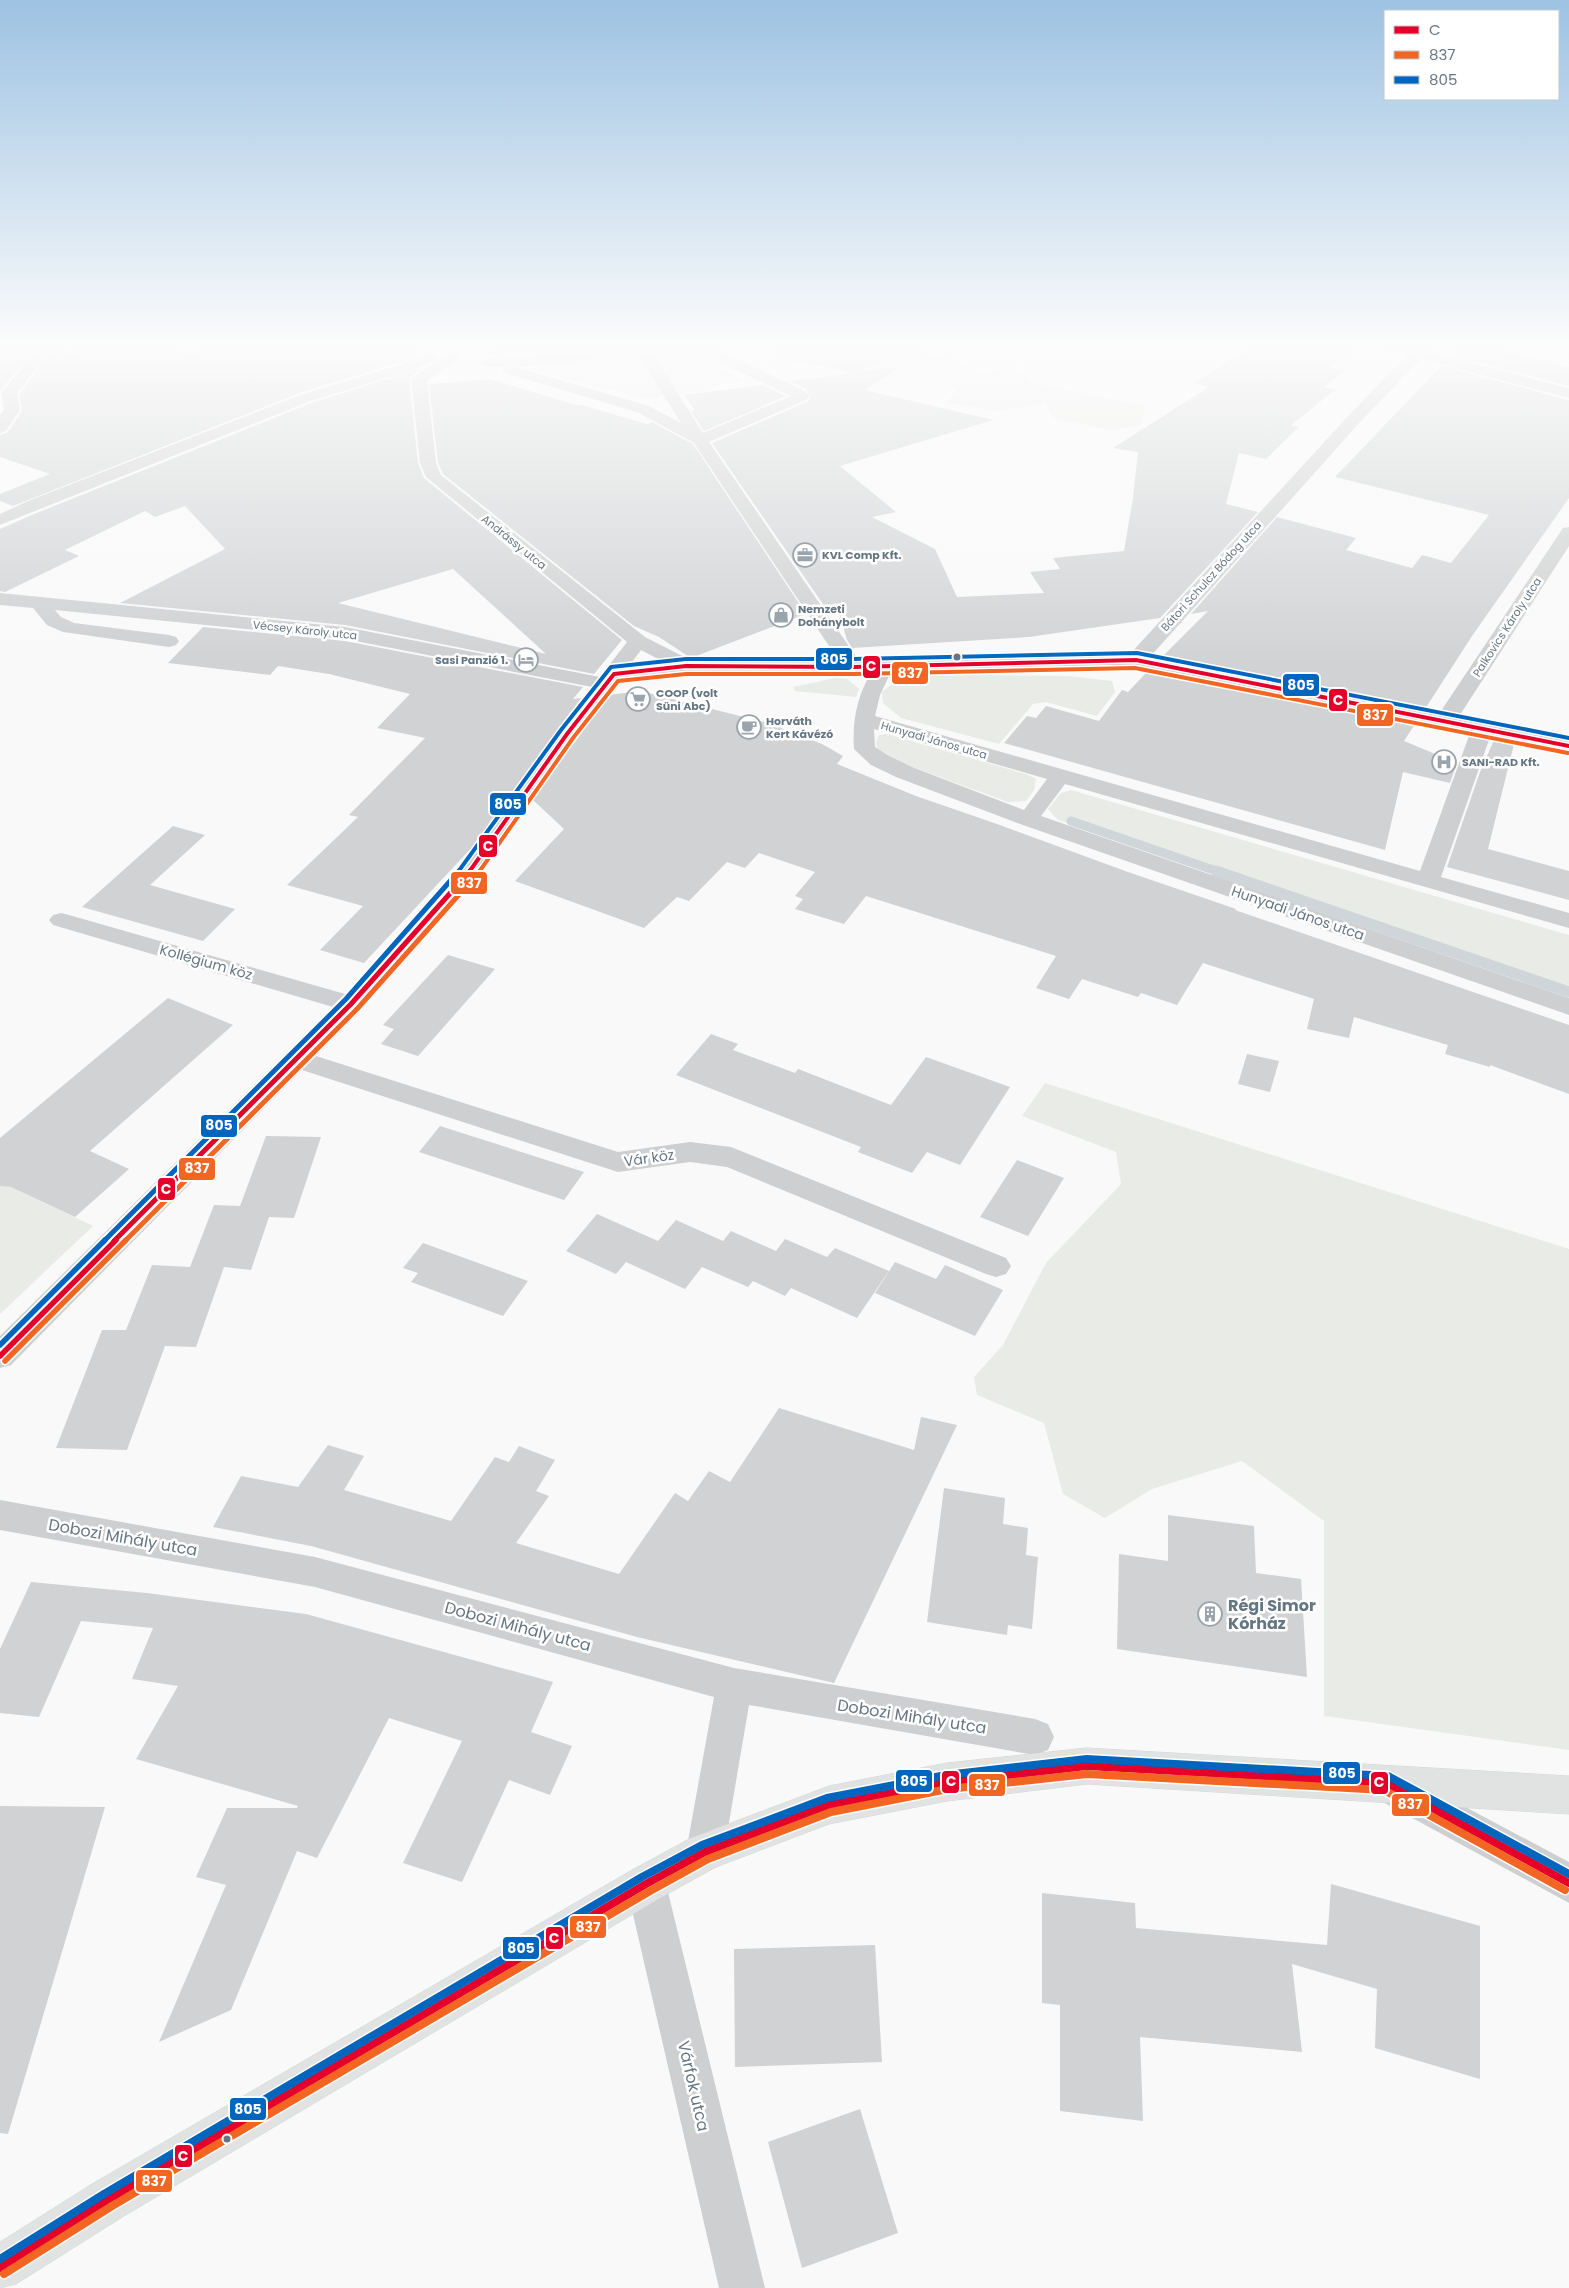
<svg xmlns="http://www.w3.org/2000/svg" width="1569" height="2288" viewBox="0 0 1569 2288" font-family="Poppins,sans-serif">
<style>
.green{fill:#e8ebe6}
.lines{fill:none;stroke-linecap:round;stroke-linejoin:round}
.stream-far1{stroke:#ced6d9;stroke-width:9}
.stream{stroke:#ced6d9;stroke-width:11}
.building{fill:#d0d2d3;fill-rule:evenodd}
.major-casing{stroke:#d5d6d7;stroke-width:1}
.minor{fill:#cecfd0;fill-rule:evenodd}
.major{fill:#e1e2e2;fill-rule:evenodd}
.bus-1-far3-casing{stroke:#fff;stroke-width:7}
.bus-1-far2-casing{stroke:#fff;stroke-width:9}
.bus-1-far1-casing{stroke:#fff;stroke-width:9}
.bus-1-casing{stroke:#fff;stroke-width:11}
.bus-2-far3-casing{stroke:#fff;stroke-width:7}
.bus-2-far2-casing{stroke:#fff;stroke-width:9}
.bus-2-far1-casing{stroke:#fff;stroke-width:9}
.bus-2-casing{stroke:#fff;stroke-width:11}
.bus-3-far3-casing{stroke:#fff;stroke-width:7}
.bus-3-far2-casing{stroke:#fff;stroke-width:9}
.bus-3-far1-casing{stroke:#fff;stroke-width:9}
.bus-3-casing{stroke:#fff;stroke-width:11}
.bus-1-far3{stroke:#e4002b;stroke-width:4}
.bus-1-far2{stroke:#e4002b;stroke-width:5}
.bus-1-far1{stroke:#e4002b;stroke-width:5.5}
.bus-1{stroke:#e4002b;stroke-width:8}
.bus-2-far3{stroke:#f26522;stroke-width:4}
.bus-2-far2{stroke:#f26522;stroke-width:5}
.bus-2-far1{stroke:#f26522;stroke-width:5.5}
.bus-2{stroke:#f26522;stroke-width:8}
.bus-3-far3{stroke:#0065bd;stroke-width:4}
.bus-3-far2{stroke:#0065bd;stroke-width:5}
.bus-3-far1{stroke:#0065bd;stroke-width:5.5}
.bus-3{stroke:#0065bd;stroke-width:8}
.bus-dot{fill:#657683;stroke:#fff;stroke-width:2}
.labels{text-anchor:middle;stroke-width:5;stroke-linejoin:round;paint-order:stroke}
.far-street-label{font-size:11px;fill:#657683;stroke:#fff}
.far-poi-label{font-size:11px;font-weight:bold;fill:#657683;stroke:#fff;text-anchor:start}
.street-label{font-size:14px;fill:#657683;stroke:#fff}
.near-street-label{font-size:16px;fill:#657683;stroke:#fff}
.near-poi-label{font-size:16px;font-weight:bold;fill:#657683;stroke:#fff;text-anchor:start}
.line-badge{stroke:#fff;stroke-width:2}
.badge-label{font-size:14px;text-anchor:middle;font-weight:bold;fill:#fff}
</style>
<rect width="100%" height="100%" fill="#f9f9f9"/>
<g class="green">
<path d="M513 343H625L629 347C592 351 521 365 488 354V349Z"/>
<path d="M882 350 946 357 981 373 1015 367 1034 383 1145 406 1141 425 1112 430 1054 418 1045 403 998 411 947 403 956 390 937 375 894 377 873 372 879 361Z"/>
<path d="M671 351 704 353 728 372 745 380 710 387 712 390 679 394 656 357 660 354Z"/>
<path d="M637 357 642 359 667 395 652 399 639 397 532 370 531 366 585 359Z"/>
<path d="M942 675 1068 676 1112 681 1115 692 1097 716 1046 702 1033 704 999 744 901 718 883 703 882 692C902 674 917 675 942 675Z"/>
<path d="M835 678 847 679 859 689 856 697 795 691 793 687Z"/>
<path d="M886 734 1026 774 1036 779 1034 790 1026 801 1008 802 891 759 878 752 876 743 879 735Z"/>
<path d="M1071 790 1569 935V996L1058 820 1048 809 1061 793Z"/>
<path d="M1045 1083 1569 1249V1750L1324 1716V1521L1242 1461 1152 1489 1105 1518 1063 1494 1044 1423 977 1395 974 1377 1003 1345 1046 1263 1121 1184 1116 1152 1022 1116Z"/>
<path d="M0 1186 11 1187 93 1226 0 1314Z"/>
</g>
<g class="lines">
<path class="stream-far1" d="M1071 821 1219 872"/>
<path class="stream" d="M1216 871 1569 992"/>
</g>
<g class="building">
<path d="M0 343H45L34 351 0 391Z"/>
<path d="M78 343H137L195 354 219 343H411L417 357 302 392 13 506 0 501V494L50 474 0 457V435L8 432 22 411 19 394 46 359 61 349 75 354Z"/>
<path d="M778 343H925L926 347 856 372 900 367 865 390 993 420 840 466 896 512 872 517 935 549 957 597 1044 593 1030 572 1060 569 1053 558 1124 551 1133 498 1138 452 1113 448 1209 387 1194 383 1257 343H1358L1330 367 1345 371 1324 387 1335 390 1291 425 1299 427 1266 459 1239 453 1226 504 1258 512 1160 618 1029 637 852 648 847 640 836 603 825 607 712 443 807 402 810 398 806 389 789 381 854 373 776 357Z"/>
<path d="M1469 343 1569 367V386L1453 356Z"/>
<path d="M1441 366 1569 400V498L1472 636 1425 709 1162 657 1208 611 1191 614 1277 517 1356 538 1346 550 1412 568 1422 555 1451 563 1489 515 1335 477Z"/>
<path d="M421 368 409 379 418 463 424 478 622 640 594 674 345 625 120 603 225 549 185 506 155 517 145 511 65 550 79 556 5 592 0 591V529L34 514 314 402ZM453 569 546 654 338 603Z"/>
<path d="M490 379 580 406 582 405 647 424 652 422 693 444 806 614 691 658 659 637 634 626 443 474 438 463 429 384Z"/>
<path d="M763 385 786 396 704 431 691 411 695 410 684 395Z"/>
<path d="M203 627 345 641 583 687 573 699 581 698 476 843 364 963 320 950 363 906 287 885 358 817 349 815 425 738 377 728 410 694 329 674 278 666 270 675 168 663Z"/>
<path d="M1149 670 1415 724 1404 741 1457 763 1450 783 1403 772 1385 850 1004 743 1027 716 1036 718 1046 706 1099 721 1122 690 1128 692Z"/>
<path d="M640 691 768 723 822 744 843 756 837 764 916 796 997 824 1128 872 1236 909 1235 910 1569 1025V1094L1490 1065V1067L1445 1054 1448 1045 1354 1017 1349 1038 1307 1029 1314 999 1203 963 1177 1005 1141 993 1138 997 1082 979 1069 999 1036 988 1056 956 866 896 844 924 795 909 803 899 795 896 815 872 759 853 745 868 727 862 689 901 677 897 644 928 515 881 564 829 533 800 609 695Z"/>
<path d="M1494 740 1514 744 1488 849 1569 871V900L1447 867 1480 772Z"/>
<path d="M173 826 205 835 150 885 235 909 203 941 82 907Z"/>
<path d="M448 955 495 969 418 1056 381 1044 394 1029 383 1025Z"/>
<path d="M168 998 233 1025 90 1151 129 1169 75 1217 11 1187 0 1186V1138Z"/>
<path d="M711 1034 738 1044 733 1050 795 1073 798 1069 891 1105 926 1057 1010 1087 960 1165 927 1152 912 1173 858 1152 861 1147 676 1075Z"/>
<path d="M1247 1054 1279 1061 1270 1092 1238 1084Z"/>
<path d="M440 1126 584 1172 564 1200 419 1152Z"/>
<path d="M266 1136 321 1137 294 1218 269 1217 251 1270 224 1267 196 1347 165 1346 127 1450 56 1448 102 1330H126L152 1265 190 1267 214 1205 240 1206Z"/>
<path d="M1017 1160 1064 1178 1028 1236 980 1217Z"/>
<path d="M597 1214 658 1241 676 1220 723 1241 731 1231 776 1251 785 1239 827 1257 835 1248 889 1271 857 1318 791 1288 785 1296 753 1281 748 1287 702 1267 685 1289 626 1262 616 1274 566 1251Z"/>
<path d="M423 1243 528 1281 503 1316 411 1282 418 1273 403 1268Z"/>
<path d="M895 1262 936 1279 945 1265 1003 1290 975 1336 875 1293Z"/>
<path d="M779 1408 914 1450 921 1417 957 1425 834 1683 637 1637 311 1546 213 1527 241 1476 298 1487 328 1445 364 1456 344 1490 451 1521 495 1457 509 1462 519 1446 555 1460 536 1491 549 1496 516 1543 619 1574 675 1493 688 1501 709 1471 730 1482Z"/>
<path d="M944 1488 1005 1498 1003 1524 1028 1528 1026 1555 1038 1557 1032 1629 1008 1625 1007 1635 927 1622Z"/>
<path d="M1168 1515 1254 1526 1256 1573 1301 1579 1307 1677 1117 1649 1119 1554 1168 1561Z"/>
<path d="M31 1582 147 1593 306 1614 553 1682 531 1732 572 1746 550 1795 509 1780 462 1882 403 1863 462 1741 389 1718 317 1858 297 1851 231 2010 159 2042 226 1885 196 1877 227 1808H297L298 1806 136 1759 178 1686 132 1679 153 1628 81 1621 39 1717 0 1713V1649Z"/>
<path d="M0 1806 105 1807 8 2134 0 2133Z"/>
<path d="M1331 1884 1480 1926V2079L1375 2048 1377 1989 1292 1964 1302 2052 1140 2037 1143 2121 1060 2111V2005L1042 2003V1893L1135 1903 1136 1928 1327 1945Z"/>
<path d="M875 1945 882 2062 735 2067 734 1949Z"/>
<path d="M860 2109 898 2233 802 2268 768 2142Z"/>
</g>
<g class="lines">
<g class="major-casing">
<path id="major" d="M1087 1748 1569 1776V1814L1087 1784 947 1801 829 1824 716 1867 660 1898 124 2216 16 2284 0 2288V2242L92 2184 632 1870 691 1838 829 1786 947 1763Z"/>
</g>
<g class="minor">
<path d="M49 343H66L45 358 17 393 20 410 6 431 0 433V416L4 410 1 393 35 352Z"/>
<path d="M632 343H646L648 346 687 343 713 348 805 391 809 397 806 400 709 442 859 661 1130 654 1349 415 1407 355 1372 346 1370 343H1395L1415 348 1422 343H1439L1429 352 1569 388V398L1421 359 1361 421 1150 657 1439 714 1563 528 1569 527V546L1458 718 1569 740V752L1490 737 1441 877 1569 913V928L1065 784 1041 816 1569 998V1015L1020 824 896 777 871 765 854 749C852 722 857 696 871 673L686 672 619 679 574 738 482 871 360 1010 316 1056 618 1152 690 1142 731 1147 1006 1258 1011 1266 1006 1274 996 1277 986 1274 727 1167 690 1162 618 1172 302 1070 11 1365 0 1368V1336L333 1007 53 925 49 920 53 915 61 913 69 915 345 994 466 861 592 687 345 639 55 610 61 617 74 623 169 635 176 637 179 641 176 645 169 647 63 632 47 625 33 608 0 605V593L345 627 600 677 627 642 426 477 420 463 411 379 451 351 456 350 463 354 461 357 427 381 436 463 441 475 645 637 690 660 839 661 694 443 637 412 505 373 502 370 505 367H487L480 363 487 359 525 358 634 347ZM683 351 704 355 791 396 703 433 653 354ZM639 356 681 423 649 406 515 367ZM641 650 664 662 629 666ZM1136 666 1470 733 1420 871 875 716 880 695 891 672ZM874 729 1047 779 1024 810 912 767 887 755 875 747Z"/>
<path d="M431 353 438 357 436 360 410 371 313 400 0 525V514L28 501 303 394 400 365Z"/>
<path d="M0 1500 315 1557 734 1668 1035 1719 1048 1724 1054 1737 1048 1750 1035 1755 749 1705 724 1852 719 1866 705 1871 691 1866 686 1852 714 1697 315 1587 0 1530Z"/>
<path d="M1394 1769 1569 1862V1903L1381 1801 1375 1788 1381 1775Z"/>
<path d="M646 1864 660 1870 666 1884 765 2288H719L626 1884 632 1870Z"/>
</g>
<use href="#major" class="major"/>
<g class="bus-1-far3-casing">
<path id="bus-1-far3" d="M469 872 567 734 614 674 686 666 853 667 1136 660 1569 746"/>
</g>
<g class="bus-1-far2-casing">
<path id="bus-1-far2" d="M114 1241 351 1004 470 871"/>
</g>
<g class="bus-1-far1-casing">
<path id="bus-1-far1" d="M0 1356 116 1240"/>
</g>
<g class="bus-1-casing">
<path id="bus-1" d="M0 2268 108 2200 646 1884 705 1852 829 1805 947 1782 1087 1766 1386 1783 1569 1883"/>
</g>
<g class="bus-2-far3-casing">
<path id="bus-2-far3" d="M479 872 573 738 618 681 686 674H853L1135 668 1568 753"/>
</g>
<g class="bus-2-far2-casing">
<path id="bus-2-far2" d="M125 1241 357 1009 480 871"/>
</g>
<g class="bus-2-far1-casing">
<path id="bus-2-far1" d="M5 1361 126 1240"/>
</g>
<g class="bus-2-casing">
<path id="bus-2" d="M4 2274 112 2206 650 1891 708 1859 831 1812 948 1789 1087 1774 1384 1790 1565 1890"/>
</g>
<g class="bus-3-far3-casing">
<path id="bus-3-far3" d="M458 872 561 730 611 667 686 659H853L1137 653 1569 738"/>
</g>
<g class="bus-3-far2-casing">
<path id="bus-3-far2" d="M104 1241 346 999 459 871"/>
</g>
<g class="bus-3-far1-casing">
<path id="bus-3-far1" d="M0 1345 105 1240"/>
</g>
<g class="bus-3-casing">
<path id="bus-3" d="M0 2259 104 2194 642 1877 702 1845 827 1798 946 1775 1087 1759 1388 1776 1569 1874"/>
</g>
<use href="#bus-1-far3" class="bus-1-far3"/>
<use href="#bus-1-far2" class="bus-1-far2"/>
<use href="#bus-1-far1" class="bus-1-far1"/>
<use href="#bus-1" class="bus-1"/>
<use href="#bus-2-far3" class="bus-2-far3"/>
<use href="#bus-2-far2" class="bus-2-far2"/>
<use href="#bus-2-far1" class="bus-2-far1"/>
<use href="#bus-2" class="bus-2"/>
<use href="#bus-3-far3" class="bus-3-far3"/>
<use href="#bus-3-far2" class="bus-3-far2"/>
<use href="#bus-3-far1" class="bus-3-far1"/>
<use href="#bus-3" class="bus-3"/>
</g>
<linearGradient id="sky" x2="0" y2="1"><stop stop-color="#9dc2e2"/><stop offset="0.52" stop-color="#fcfcfc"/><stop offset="1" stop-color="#fcfcfc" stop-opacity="0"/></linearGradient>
<rect width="1569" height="664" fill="url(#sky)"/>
<defs>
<g id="office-ring" transform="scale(1.25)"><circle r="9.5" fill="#fff" stroke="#99a4ac" stroke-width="1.5"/><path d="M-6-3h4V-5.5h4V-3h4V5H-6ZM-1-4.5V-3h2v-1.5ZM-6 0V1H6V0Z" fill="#99a4ac"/></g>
<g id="shop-ring" transform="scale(1.25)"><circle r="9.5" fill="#fff" stroke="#99a4ac" stroke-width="1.5"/><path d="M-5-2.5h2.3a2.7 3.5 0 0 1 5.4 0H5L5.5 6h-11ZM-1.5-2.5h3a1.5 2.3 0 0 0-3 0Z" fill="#99a4ac"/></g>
<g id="hotel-ring" transform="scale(1.25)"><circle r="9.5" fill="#fff" stroke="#99a4ac" stroke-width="1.5"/><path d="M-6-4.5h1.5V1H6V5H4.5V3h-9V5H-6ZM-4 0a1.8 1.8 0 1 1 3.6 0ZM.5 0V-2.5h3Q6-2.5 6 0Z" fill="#99a4ac"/></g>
<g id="supermarket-ring" transform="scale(1.25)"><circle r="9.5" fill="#fff" stroke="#99a4ac" stroke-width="1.5"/><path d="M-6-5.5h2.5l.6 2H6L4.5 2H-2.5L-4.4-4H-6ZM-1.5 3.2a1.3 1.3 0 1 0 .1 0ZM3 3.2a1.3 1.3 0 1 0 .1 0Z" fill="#99a4ac"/></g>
<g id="cafe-ring" transform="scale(1.25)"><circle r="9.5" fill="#fff" stroke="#99a4ac" stroke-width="1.5"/><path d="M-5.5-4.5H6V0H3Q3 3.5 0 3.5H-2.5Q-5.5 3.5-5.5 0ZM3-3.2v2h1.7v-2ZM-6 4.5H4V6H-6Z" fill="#99a4ac"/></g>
<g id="hospital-ring" transform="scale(1.25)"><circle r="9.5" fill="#fff" stroke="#99a4ac" stroke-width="1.5"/><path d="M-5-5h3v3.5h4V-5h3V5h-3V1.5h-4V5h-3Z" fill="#99a4ac"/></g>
<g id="building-ring" transform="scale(1.25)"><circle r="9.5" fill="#fff" stroke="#99a4ac" stroke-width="1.5"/><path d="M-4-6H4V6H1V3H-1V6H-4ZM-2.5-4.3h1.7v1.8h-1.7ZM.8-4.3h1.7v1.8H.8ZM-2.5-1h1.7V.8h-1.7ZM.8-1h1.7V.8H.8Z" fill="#99a4ac"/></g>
</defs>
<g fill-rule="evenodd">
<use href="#office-ring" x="805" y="555"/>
<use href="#shop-ring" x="781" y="615"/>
<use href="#hotel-ring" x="526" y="660"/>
<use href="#supermarket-ring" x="638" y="699"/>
<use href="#cafe-ring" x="749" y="727"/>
<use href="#hospital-ring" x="1444" y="762"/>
<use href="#building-ring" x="1210" y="1614"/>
</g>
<g class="bus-dot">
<circle cx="957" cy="657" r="4.5"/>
<circle cx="227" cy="2139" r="4.5"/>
</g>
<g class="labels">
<g class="far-street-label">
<text transform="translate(514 542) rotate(39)" y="4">Andrássy utca</text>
<text transform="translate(1211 576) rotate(-48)" y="4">Bátori Schulcz Bódog utca</text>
<text transform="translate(1507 627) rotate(-57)" y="4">Palkovics Károly utca</text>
<text transform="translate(305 630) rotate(6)" y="4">Vécsey Károly utca</text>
<text transform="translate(934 740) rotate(16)" y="4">Hunyadi János utca</text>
</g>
<g class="far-poi-label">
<text x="822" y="559">KVL Comp Kft.</text>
<text x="798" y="613">Nemzeti<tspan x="798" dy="13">Dohánybolt</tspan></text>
<text x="508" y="664" text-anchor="end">Sasi Panzió 1.</text>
<text x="656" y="697">COOP (volt<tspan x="656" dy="13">Süni Abc)</tspan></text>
<text x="766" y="725">Horváth<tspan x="766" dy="13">Kert Kávézó</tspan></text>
<text x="1462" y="766">SANI-RAD Kft.</text>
</g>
<g class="street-label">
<text transform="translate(1298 913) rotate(19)" y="5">Hunyadi János utca</text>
<text transform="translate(206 962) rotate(16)" y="5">Kollégium köz</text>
<text transform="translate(649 1158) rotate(-8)" y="5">Vár köz</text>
</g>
<g class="near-street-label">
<text transform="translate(123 1537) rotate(10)" y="6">Dobozi Mihály utca</text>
<text transform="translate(518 1626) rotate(15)" y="6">Dobozi Mihály utca</text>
<text transform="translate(912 1716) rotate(9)" y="6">Dobozi Mihály utca</text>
<text transform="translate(694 2086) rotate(77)" y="6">Várfok utca</text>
</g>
<g class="near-poi-label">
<text x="1228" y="1611">Régi Simor<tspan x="1228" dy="18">Kórház</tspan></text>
</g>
</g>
<g class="line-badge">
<rect x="815" y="647" width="38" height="24" rx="5" fill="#0065bd"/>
<rect x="862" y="655" width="19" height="24" rx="5" fill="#e4002b"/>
<rect x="891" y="661" width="38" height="24" rx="5" fill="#f26522"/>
<rect x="1282" y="673" width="38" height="24" rx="5" fill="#0065bd"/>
<rect x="1328" y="688" width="20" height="24" rx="5" fill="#e4002b"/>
<rect x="1356" y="703" width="38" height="24" rx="5" fill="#f26522"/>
<rect x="489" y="792" width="38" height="24" rx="5" fill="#0065bd"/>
<rect x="478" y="834" width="20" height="24" rx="5" fill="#e4002b"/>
<rect x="450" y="871" width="38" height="24" rx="5" fill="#f26522"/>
<rect x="200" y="1114" width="38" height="24" rx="5" fill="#0065bd"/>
<rect x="178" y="1157" width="38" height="24" rx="5" fill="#f26522"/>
<rect x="157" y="1177" width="19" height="24" rx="5" fill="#e4002b"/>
<rect x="1322" y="1761" width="39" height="24" rx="5" fill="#0065bd"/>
<rect x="895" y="1769" width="38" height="24" rx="5" fill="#0065bd"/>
<rect x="941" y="1770" width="19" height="24" rx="5" fill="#e4002b"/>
<rect x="1370" y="1771" width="19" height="24" rx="5" fill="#e4002b"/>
<rect x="968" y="1773" width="38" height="24" rx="5" fill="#f26522"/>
<rect x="1391" y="1793" width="39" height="24" rx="5" fill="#f26522"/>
<rect x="569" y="1915" width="38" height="24" rx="5" fill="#f26522"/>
<rect x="545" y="1926" width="19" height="24" rx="5" fill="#e4002b"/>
<rect x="502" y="1936" width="38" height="24" rx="5" fill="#0065bd"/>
<rect x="229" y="2097" width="38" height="24" rx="5" fill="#0065bd"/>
<rect x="174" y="2144" width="19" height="24" rx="5" fill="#e4002b"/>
<rect x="135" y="2169" width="38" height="24" rx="5" fill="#f26522"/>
</g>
<g class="badge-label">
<text x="834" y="664">805</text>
<text x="871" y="671">C</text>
<text x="910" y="678">837</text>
<text x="1301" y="690">805</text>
<text x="1338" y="705">C</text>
<text x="1375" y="720">837</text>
<text x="508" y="809">805</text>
<text x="488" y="851">C</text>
<text x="469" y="888">837</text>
<text x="219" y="1130">805</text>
<text x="197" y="1173">837</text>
<text x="166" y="1194">C</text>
<text x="1342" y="1778">805</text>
<text x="914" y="1786">805</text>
<text x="951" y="1786">C</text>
<text x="1379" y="1787">C</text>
<text x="987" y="1790">837</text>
<text x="1410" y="1809">837</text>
<text x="588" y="1932">837</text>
<text x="554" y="1943">C</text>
<text x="521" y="1953">805</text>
<text x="248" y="2114">805</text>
<text x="183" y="2161">C</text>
<text x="154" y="2186">837</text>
</g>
<rect x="1384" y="10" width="175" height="90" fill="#ffffff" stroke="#c1c8cd"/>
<rect x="1394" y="26" width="25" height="8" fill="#e4002b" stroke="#c1c8cd"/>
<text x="1429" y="35" font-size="15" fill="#657683">C</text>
<rect x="1394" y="51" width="25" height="8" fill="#f26522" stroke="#c1c8cd"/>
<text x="1429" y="60" font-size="15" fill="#657683">837</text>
<rect x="1394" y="76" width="25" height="8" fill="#0065bd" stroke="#c1c8cd"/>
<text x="1429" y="85" font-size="15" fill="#657683">805</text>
</svg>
